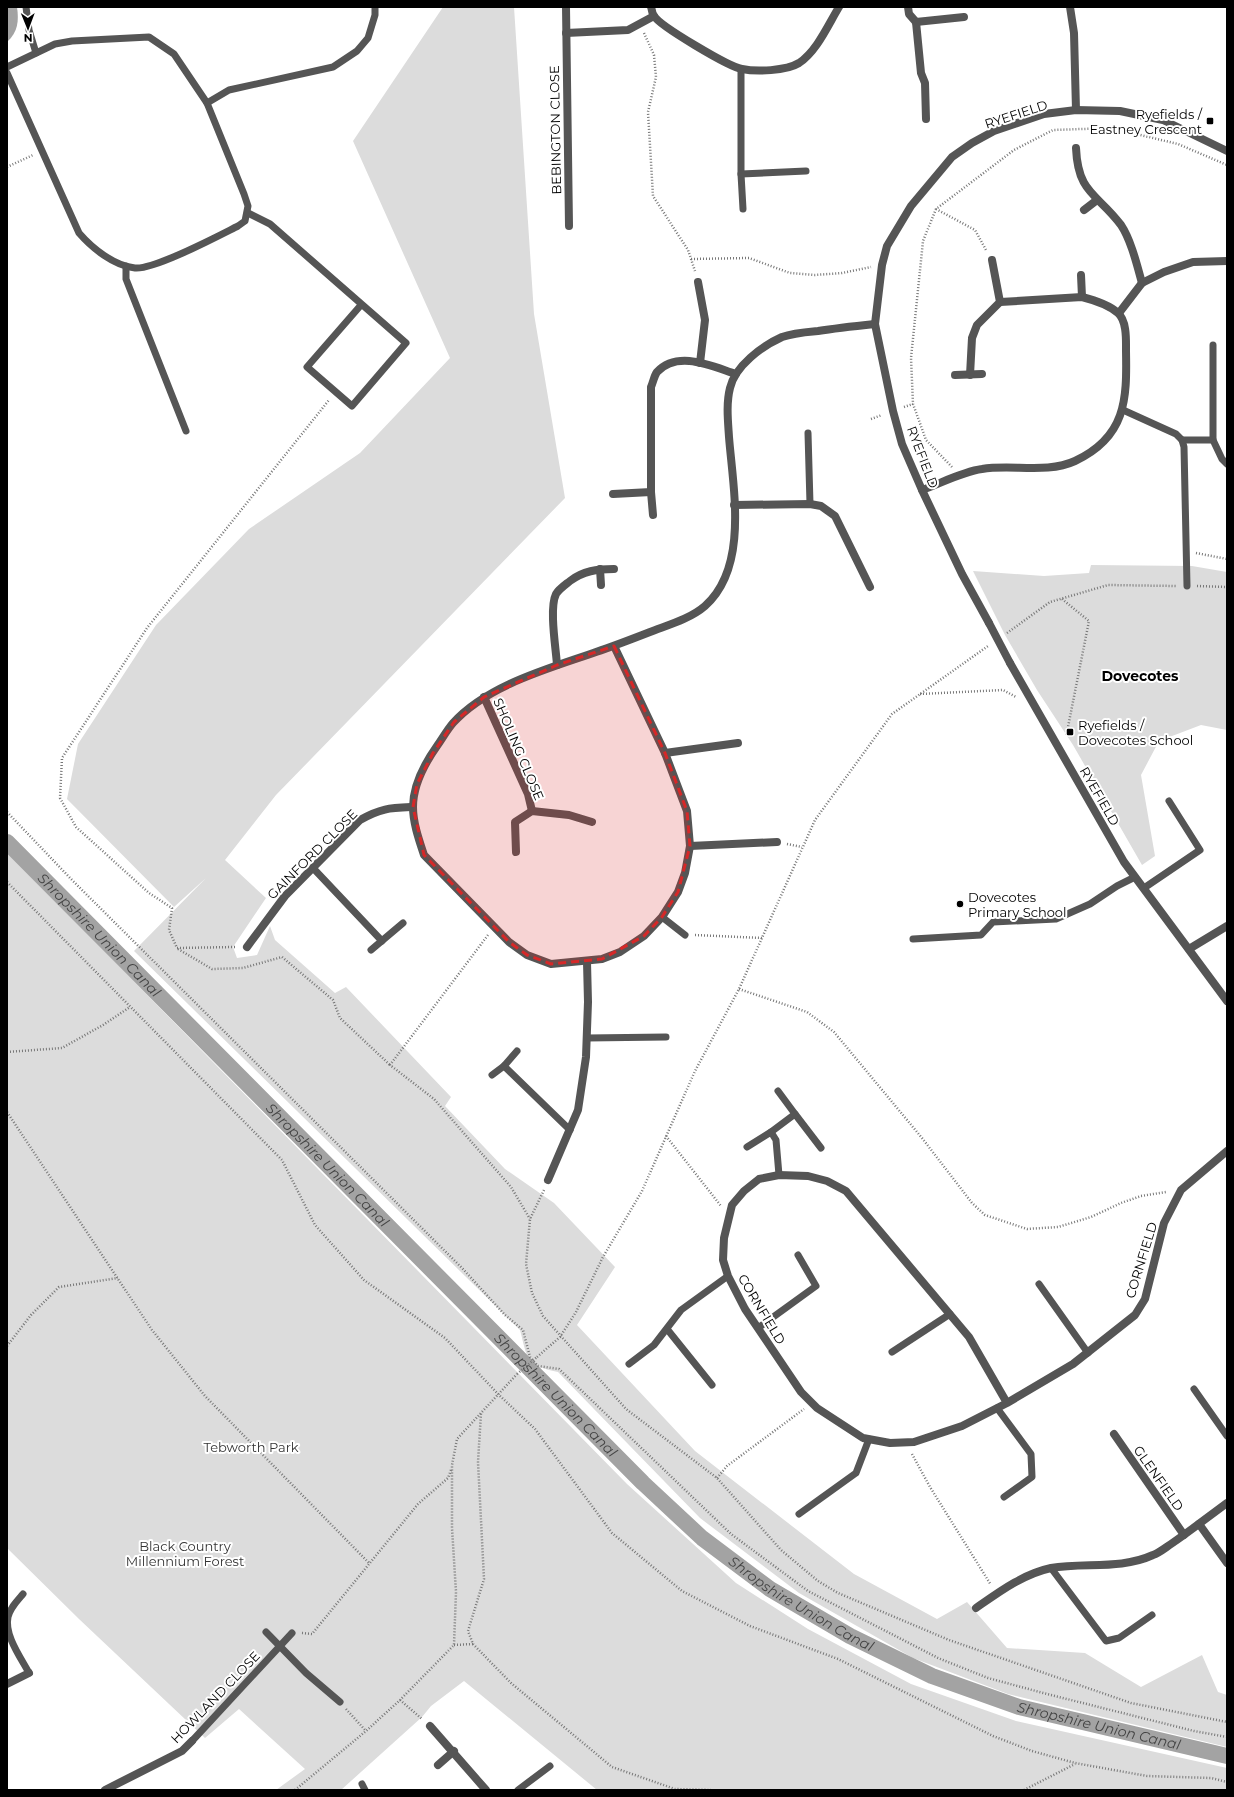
<svg xmlns="http://www.w3.org/2000/svg" width="1234" height="1797" viewBox="0 0 1234 1797" font-family="Montserrat,sans-serif">
<style>
.green{fill:#dcdcdc}
.water{fill:#a3a3a3}
.lines{fill:none;stroke-linecap:round;stroke-linejoin:round}
.canal{stroke:#a3a3a3;stroke-width:16}
.path{stroke:#777;stroke-width:2.5;stroke-dasharray:1 2;stroke-linecap:butt}
.service{stroke:#555;stroke-width:7}
.minor{stroke:#555;stroke-width:8}
.path-bridge{stroke:#777;stroke-width:2.5;stroke-dasharray:1 2;stroke-linecap:butt}
.minor-bridge{stroke:#555;stroke-width:8}
.marked{fill:#d62828;fill-opacity:0.2;stroke:#d62828;stroke-width:3;stroke-dasharray:8 5;stroke-linejoin:round}
.poi-dot{fill:#000;stroke:#fff;stroke-width:1.5}
.labels{text-anchor:middle;stroke-width:4;stroke-linejoin:round;paint-order:stroke}
.street-label{font-size:13px;fill:#000;stroke:#fff}
.poi-label{font-size:13px;fill:#000;stroke:#fff;text-anchor:start}
.park-label{font-size:13px;fill:#333;stroke:#fff}
.neighbourhood-label{font-size:14px;font-weight:bold;fill:#000;stroke:#fff}
.water-label{font-size:14px;font-style:italic;fill:#444;stroke:#fff}
</style>
<rect width="100%" height="100%" fill="#fff"/>
<g class="green">
<path d="M443 7H514L534 314 565 498 276 795 225 860 266 898 233 947 237 958 257 955 270 926 275 940 335 993 346 987 451 1097 445 1106 505 1169 554 1203 615 1267 577 1325 695 1451 854 1574 937 1619 967 1602 1007 1648 1085 1653 1141 1687 1202 1655 1218 1692 1227 1695V1747L1008 1694 913 1658 799 1593 700 1518 558 1372C525 1365 528 1360 520 1330L134 951 206 878 174 907 67 799 78 744 156 625 249 529 360 453 450 358 353 141Z"/>
<path d="M1091 565 1192 566 1227 572V730L1201 725 1159 741 1141 775 1155 856 1142 865 1073 745 1037 690 1005 635 973 571 1044 576 1089 573Z"/>
<path d="M7 852 627 1484 736 1583 808 1629 911 1684 1016 1721 1227 1768V1790H597L464 1681 431 1706 422 1717 341 1790H276L305 1769 239 1709 205 1738 79 1619 7 1548Z"/>
</g>
<path class="water" d="M7 7H17C19 21 18 32 7 42Z"/>
<g class="lines">
<path class="canal" id="s1" d="M7 842 643 1483 702 1538 770 1589 850 1636 932 1676 1019 1707 1227 1756"/>
<g class="path">
<path d="M644 33 654 55 656 77 648 112 653 196 688 250 695 271"/>
<path d="M7 167 33 155"/>
<path d="M936 209 975 230 986 250"/>
<path d="M691 259 749 258 790 273 815 275 842 273 871 267"/>
<path d="M904 407 913 404"/>
<path d="M871 419 882 415"/>
<path d="M952 467 926 440 913 404 911 358 923 241 936 209 1014 150 1053 130 1111 128 1178 144 1227 165"/>
<path d="M1196 553 1227 559"/>
<path d="M1197 586 1227 587"/>
<path d="M1062 599 1089 621 1066 737"/>
<path d="M1007 633 1050 602 1108 585 1176 586"/>
<path d="M920 694 1003 690 1016 697"/>
<path d="M7 812 72 880 463 1269 505 1315 523 1330 530 1357 538 1366 559 1369 731 1534 808 1591 938 1658 988 1678 1047 1694 1194 1731 1227 1737"/>
<path d="M787 844 802 847"/>
<path d="M7 882 282 1160 315 1225 364 1280 445 1338 499 1395 535 1429 612 1533 682 1591 750 1626 838 1659 993 1736 1032 1751 1075 1763 1147 1776 1211 1778 1227 1782"/>
<path d="M488 935 390 1065 434 1099 511 1187 530 1219"/>
<path d="M695 935 762 938"/>
<path d="M235 947 177 948 169 930 172 908 149 893 76 827 60 798 62 758 147 628 329 400"/>
<path d="M178 949 212 969 243 968 282 957 333 1000 340 1018 390 1065"/>
<path d="M739 989 807 1012 834 1032 922 1138 972 1203 985 1215 1027 1229 1058 1227 1091 1217 1121 1203 1141 1196 1166 1192"/>
<path d="M7 1052 62 1048 103 1025 130 1007"/>
<path d="M7 1112 152 1330 205 1396 370 1564"/>
<path d="M666 1136 721 1206"/>
<path d="M544 1190 530 1219 526 1264 532 1293 543 1316 626 1409 717 1478 781 1550 818 1581 838 1593 949 1640 1131 1703 1227 1722"/>
<path d="M7 1346 31 1315 59 1287 118 1278"/>
<path d="M537 1357 560 1337 576 1312 603 1257 642 1191 695 1071 739 989 815 820 892 714 988 646"/>
<path d="M912 1454 930 1487 991 1585"/>
<path d="M717 1478 727 1466 804 1409"/>
<path d="M302 1633 312 1634 418 1504 448 1478 451 1470"/>
<path d="M473 1644 511 1683 612 1767 675 1789 711 1790"/>
<path d="M454 1645 473 1644 468 1631 484 1579 478 1462 481 1413"/>
<path d="M400 1700 422 1719"/>
<path d="M346 1709 366 1731"/>
<path d="M295 1790 366 1731 400 1700 454 1645 456 1592 452 1528V1465L457 1439 517 1374"/>
<path d="M1024 1790 1075 1764"/>
</g>
<g class="service">
<path d="M26 7 29 30 36 53"/>
<path d="M7 67 55 44 72 41 149 37 174 54 207 103 244 194 248 206 245 221 238 226C218 236 154 270 135 268 114 266 92 248 79 233L7 73"/>
<path d="M741 69V174L743 209"/>
<path d="M207 103 229 90 333 67 357 51 368 38 375 15V7"/>
<path d="M741 174 806 171"/>
<path d="M248 213 270 224 406 343 352 406 307 367 361 305"/>
<path d="M126 266V279L186 431"/>
<path d="M1213 345V440L1222 459 1227 464"/>
<path d="M1123 410 1176 434 1182 440 1184 447 1187 586"/>
<path d="M808 433 810 504"/>
<path d="M1182 440H1213"/>
<path d="M313 868 382 941"/>
<path d="M1144 888 1200 850 1169 801"/>
<path d="M662 917 685 935"/>
<path d="M913 939 981 935 993 922 1056 919 1090 904 1117 886 1135 877"/>
<path d="M371 950 403 923"/>
<path d="M587 1038 666 1037"/>
<path d="M504 1066 570 1130"/>
<path d="M492 1075 504 1066 517 1051"/>
<path d="M778 1091 795 1114"/>
<path d="M771 1132 795 1114 821 1148"/>
<path d="M747 1147 771 1132 776 1140 779 1175"/>
<path d="M1039 1284 1088 1353"/>
<path d="M758 1328 816 1286 798 1255"/>
<path d="M667 1329 712 1385"/>
<path d="M892 1352 950 1314"/>
<path d="M629 1364 654 1345 681 1310 728 1276"/>
<path d="M1194 1389 1227 1436"/>
<path d="M997 1408 1031 1454 1032 1477 1004 1497"/>
<path d="M799 1514 856 1473 869 1439"/>
<path d="M1051 1568 1106 1641 1119 1638 1152 1615"/>
<path d="M23 1594C17 1601 10 1608 8 1617 4 1635 21 1658 29 1673"/>
<path d="M266 1632 306 1673 340 1702"/>
<path d="M192 1741 292 1633"/>
<path d="M362 1784 365 1790"/>
<path d="M518 1790 550 1766"/>
</g>
<g class="minor">
<path d="M566 7 569 226"/>
<path d="M651 7C652 9 652 14 654 16 660 26 729 67 742 69 756 72 786 71 799 63 817 51 828 25 839 7"/>
<path d="M908 7 909 14 916 22 921 73 925 83 926 119"/>
<path d="M1070 7 1074 33 1076 110"/>
<path d="M916 22 964 17"/>
<path d="M566 33 628 30 654 16"/>
<path d="M1076 148C1078 194 1097 193 1121 225 1131 240 1137 265 1142 283"/>
<path d="M1084 210 1097 200"/>
<path d="M1081 275 1082 297"/>
<path d="M698 282 705 320 700 363"/>
<path d="M1119 313 1142 283 1164 272 1193 262 1227 261"/>
<path d="M955 375 982 374"/>
<path d="M970 375 972 338 977 325 1000 302 992 260"/>
<path d="M922 490C942 483 961 472 982 469 1012 464 1047 474 1075 461 1126 437 1127 400 1126 351 1126 340 1127 321 1118 313 1109 305 1094 300 1082 297L1000 302"/>
<path d="M613 494 651 492"/>
<path d="M734 505 810 504 821 506 835 516 870 587"/>
<path d="M653 515 651 492V387C653 383 654 376 657 372 678 350 711 366 736 374"/>
<path d="M600 569 601 585"/>
<path d="M989 623 962 574 922 490 902 444 893 411 875 324 882 265 887 246 911 206 952 157 972 143 994 131 1044 114 1076 110 1120 111 1163 120 1227 151"/>
<path d="M614 646 665 753 687 811 690 846 685 873 678 892 662 917 644 936 620 952 602 959 551 964 527 955 509 942 424 855C419 840 413 823 413 807 413 786 425 763 437 746 442 739 447 730 453 723 487 685 550 668 596 652 614 646 632 639 650 632 668 625 690 619 705 606 749 567 733 488 729 437 728 421 726 404 730 388 735 366 762 346 782 337 793 333 807 332 818 331 837 328 856 326 875 324"/>
<path d="M1010 663 1124 862 1227 1001"/>
<path d="M557 665C556 649 549 608 556 594 559 589 565 585 570 581 583 571 597 569 614 569"/>
<path d="M484 697 528 794 532 811"/>
<path d="M665 753 738 743"/>
<path d="M690 846 777 842"/>
<path d="M516 852 515 822 532 811 569 815 592 822"/>
<path d="M247 947 285 896 360 820C381 808 390 808 413 807"/>
<path d="M1189 949 1227 926"/>
<path d="M548 1180 578 1110 586 1057 588 1002 587 962"/>
<path d="M1007 1403 969 1337 846 1191 827 1181 808 1176 779 1175 759 1179 744 1191 732 1205 724 1238 723 1260 728 1276 745 1309 801 1392 817 1408 863 1438 890 1443 914 1442 962 1426 1007 1403 1073 1364 1135 1315 1145 1299 1164 1223 1181 1190 1227 1151"/>
<path d="M1114 1434 1184 1535"/>
<path d="M1199 1524 1227 1563"/>
<path d="M976 1608C999 1592 1023 1574 1051 1568 1085 1562 1120 1570 1153 1555 1159 1553 1165 1548 1171 1544 1190 1531 1208 1517 1227 1503"/>
<path d="M7 1684 29 1673"/>
<path d="M430 1726 486 1790"/>
<path d="M438 1765 454 1751"/>
<path d="M105 1790 182 1751 192 1741"/>
</g>
<path class="path-bridge" d="M517 1374 537 1357"/>
<path class="minor-bridge" d="M989 623 1010 663"/>
</g>
<path class="marked" d="M614 646 665 753 687 811 690 846 678 892 662 917 644 936 602 959 551 964 527 955 509 942 424 855 413 807 417 784 433 753 454 722 484 697 557 665Z"/>
<g class="poi-dot">
<rect x="1206" y="117" width="8" height="8" rx="2"/>
<rect x="1066" y="728" width="8" height="8" rx="2"/>
<circle cx="960" cy="904" r="4"/>
</g>
<g class="labels">
<g class="street-label">
<text transform="translate(1016 114) rotate(-18)" y="5">RYEFIELD</text>
<text transform="translate(555 130) rotate(-91)" y="5">BEBINGTON CLOSE</text>
<text transform="translate(923 457) rotate(69)" y="5">RYEFIELD</text>
<text transform="translate(519 749) rotate(67)" y="5">SHOLING CLOSE</text>
<text transform="translate(1100 796) rotate(60)" y="5">RYEFIELD</text>
<text transform="translate(312 854) rotate(-45)" y="5">GAINFORD CLOSE</text>
<text transform="translate(1141 1260) rotate(-73)" y="5">CORNFIELD</text>
<text transform="translate(762 1309) rotate(59)" y="5">CORNFIELD</text>
<text transform="translate(1159 1478) rotate(55)" y="5">GLENFIELD</text>
<text transform="translate(215 1697) rotate(-46)" y="5">HOWLAND CLOSE</text>
</g>
<g class="poi-label">
<text x="1202" y="119" text-anchor="end">Ryefields /<tspan x="1202" dy="15">Eastney Crescent</tspan></text>
<text x="1078" y="730">Ryefields /<tspan x="1078" dy="15">Dovecotes School</tspan></text>
<text x="968" y="902">Dovecotes<tspan x="968" dy="15">Primary School</tspan></text>
</g>
<g class="park-label">
<text x="251" y="1452">Tebworth Park</text>
<text x="185" y="1551">Black Country<tspan x="185" dy="15">Millennium Forest</tspan></text>
</g>
<g class="neighbourhood-label">
<text x="1140" y="681">Dovecotes</text>
</g>
<g class="water-label">
<text dy="5" stroke="none"><textPath href="#s1" startOffset="131">Shropshire Union Canal</textPath></text>
<text dy="5" stroke="none"><textPath href="#s1" startOffset="455">Shropshire Union Canal</textPath></text>
<text dy="5" stroke="none"><textPath href="#s1" startOffset="779">Shropshire Union Canal</textPath></text>
<text dy="5" stroke="none"><textPath href="#s1" startOffset="1103">Shropshire Union Canal</textPath></text>
<text dy="5" stroke="none"><textPath href="#s1" startOffset="1427">Shropshire Union Canal</textPath></text>
</g>
</g>
<rect width="1234" height="1797" fill="none" stroke="#000000" stroke-width="16"/>
<g transform="translate(28 28) rotate(179)" stroke="#ffffff" stroke-width="3" paint-order="stroke">
<path d="M0-3L7 15L0 10L-7 15Z" fill="#000000"/>
<text y="-6" font-size="11" font-weight="bold" text-anchor="middle" fill="#000000">N</text>
</g>
</svg>
